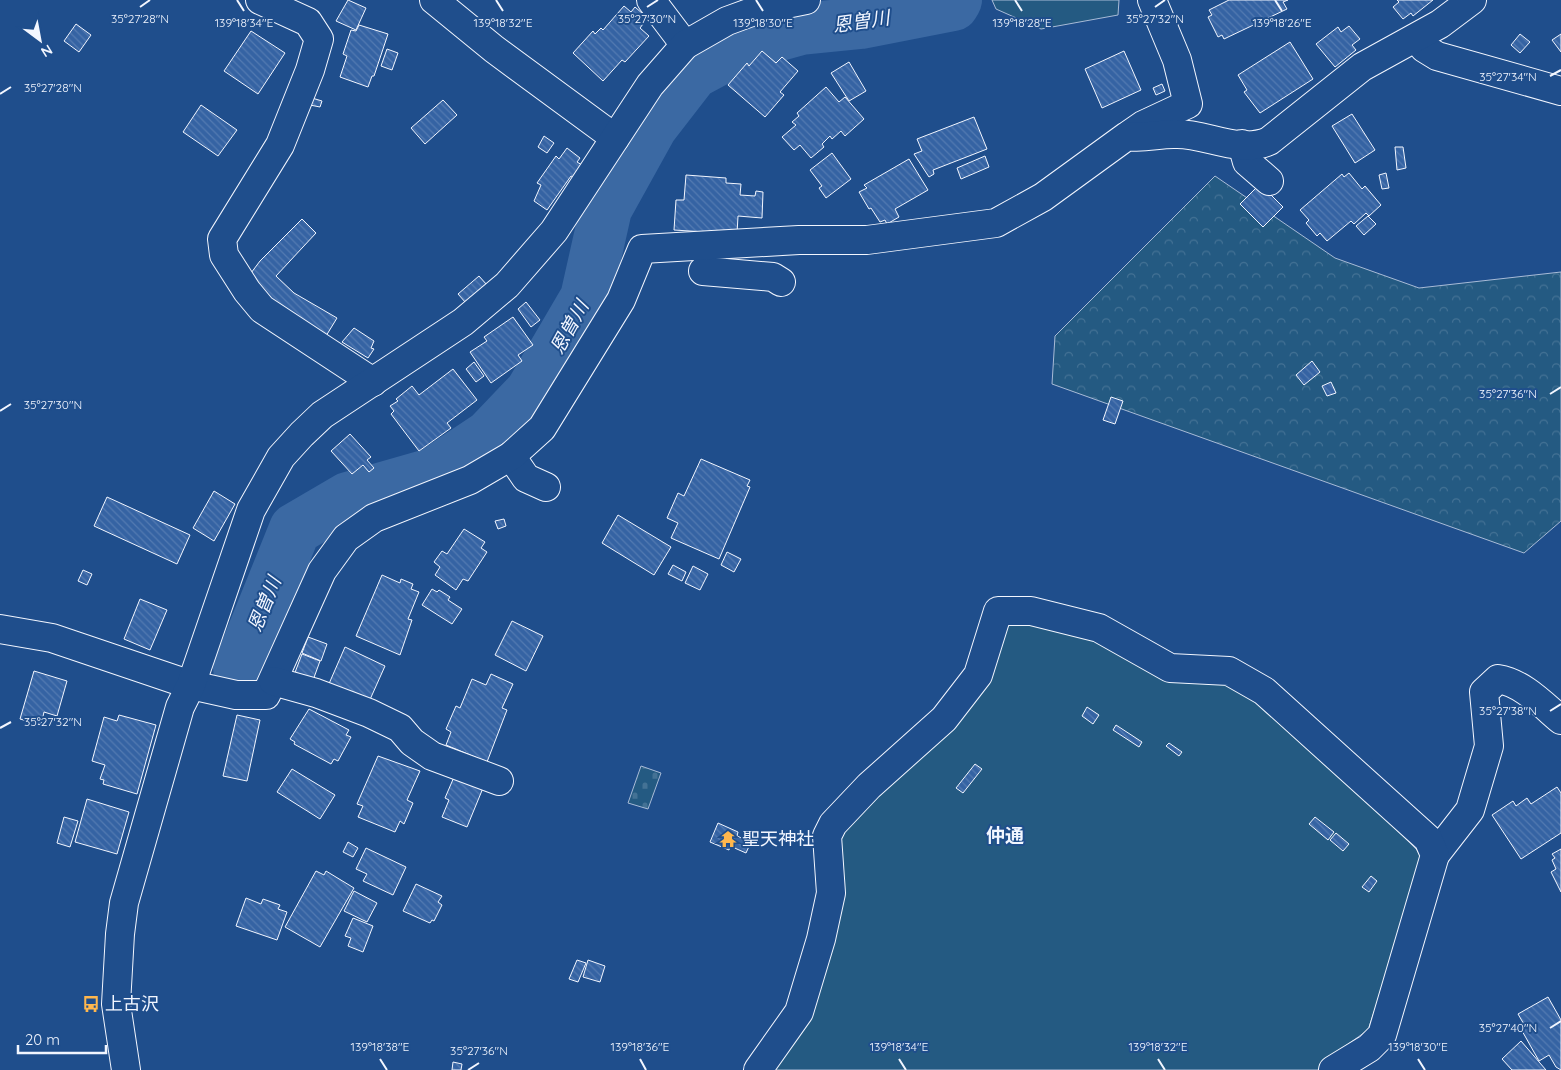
<svg xmlns="http://www.w3.org/2000/svg" width="1561" height="1070" viewBox="0 0 1561 1070" font-family="Quicksand,'Noto Sans JP',sans-serif">
<style>
.forest{fill:url(#forest-crowns);stroke:#a8bbd7}
.cemetery{fill:url(#cemetery-stones);stroke:#a8bbd7}
.park{fill:#245a82;stroke:#a8bbd7}
.lines{fill:none;stroke-linecap:round;stroke-linejoin:round}
.river{stroke:#3b69a3;stroke-width:52}
.building{fill:url(#building-back-hatch);stroke:#f2f6ff}
.minor-casing{stroke:#f2f6ff;stroke-width:30}
.minor{stroke:#1f4e8c;stroke-width:28}
.ticks{fill:none;stroke:#f2f6ff;stroke-width:2}
.labels{text-anchor:middle;stroke-width:4;stroke-linejoin:round;paint-order:stroke}
.poi-label{font-size:18px;fill:#f2f6ff;stroke:#1f4e8c;text-anchor:start}
.water-label{font-size:19px;font-style:italic;fill:#f2f6ff;stroke:#1f4e8c}
.neighbourhood-label{font-size:19px;font-weight:bold;fill:#f2f6ff;stroke:#1f4e8c}
.ticks-label{font-size:12px;text-anchor:middle;fill:#f2f6ff;stroke:#1f4e8c;stroke-width:4;stroke-linejoin:round;paint-order:stroke}
</style>
<defs>
<pattern id="forest-crowns" width="20" height="18" patternUnits="userSpaceOnUse" patternTransform="scale(1.25)"><rect width="20" height="18" fill="#245a82"/><path d="M2 6a3 3 0 1 1 6 0M12 15a3 3 0 1 1 6 0" fill="none" stroke="#447295"/></pattern>
<pattern id="cemetery-stones" width="16" height="16" patternUnits="userSpaceOnUse" patternTransform="scale(1.25)"><rect width="16" height="16" fill="#245a82"/><path d="M2 7V4a2 2 0 0 1 4 0v3zM10 15v-3a2 2 0 0 1 4 0v3z" fill="#447295"/></pattern>
<pattern id="building-back-hatch" width="6" height="6" patternUnits="userSpaceOnUse" patternTransform="scale(1.25)"><rect width="6" height="6" fill="#3563a3"/><path d="M-1 5l2 2M0 0l6 6M5-1l2 2" fill="none" stroke="#537ab1"/></pattern>
</defs>
<rect width="100%" height="100%" fill="#1f4e8c"/>
<path class="forest" d="M1215 176 1335 258 1419 288 1561 272V521L1524 553 1052 384 1055 336Z"/>
<path class="cemetery" d="M641 766 661 773 648 809 628 803Z"/>
<g class="park">
<path d="M992 0H1119L1118 15 1041 29 996 9Z"/>
<path d="M1012 619 1086 636 1184 682 1207 680H1228L1288 723 1417 850 1424 863 1368 1030 1327 1059 1318 1070H770L839 830Z"/>
</g>
<g class="lines">
<path class="river" d="M239 668 295 529 348 498 432 474 489 436 531 392 586 298 606 209 652 126 693 73 747 44 801 29 861 23 953 5 956 0"/>
</g>
<g class="building">
<path d="M348 0 366 8 356 30 336 21Z"/>
<path d="M1229 0H1288L1283 2 1287 9 1224 39 1222 35 1218 37 1208 17 1212 15 1209 10Z"/>
<path d="M1397 0H1433L1413 16 1411 13 1403 19 1393 7 1399 2Z"/>
<path d="M624 6 631 12 635 7 643 14 638 20 643 24 640 28 649 36 625 62 622 60 603 81 573 53 593 31 595 34 601 28 603 30Z"/>
<path d="M76 24 91 35 79 52 64 41Z"/>
<path d="M359 25 388 34 374 76H372L368 87 340 77 347 56 343 54 351 30 356 31Z"/>
<path d="M1349 26 1360 39 1352 45 1356 50 1335 67 1316 44 1338 27 1341 32Z"/>
<path d="M251 31 285 53 258 94 224 71Z"/>
<path d="M1520 34 1530 42 1520 53 1511 45Z"/>
<path d="M1561 34V52L1552 40Z"/>
<path d="M1290 42 1313 79 1260 113 1244 92 1247 90 1238 75Z"/>
<path d="M387 49 398 53 392 70 381 66Z"/>
<path d="M762 51 776 63 782 57 798 71 780 92 784 95 765 117 728 85 747 63 749 66Z"/>
<path d="M1124 51 1141 90 1102 108 1085 69Z"/>
<path d="M849 62 866 91 849 101 831 73Z"/>
<path d="M1162 84 1165 91 1156 95 1153 88Z"/>
<path d="M826 87 839 102 845 97 864 119 845 136 841 131 832 139 830 136 822 144 824 147 811 158 800 145 794 150 782 137 796 125 792 122 799 116 797 113Z"/>
<path d="M312 98 322 101 320 107 310 105Z"/>
<path d="M443 100 457 115 425 144 411 128Z"/>
<path d="M201 105 237 130 218 156 183 132Z"/>
<path d="M1352 114 1375 150 1355 163 1332 126Z"/>
<path d="M974 117 987 149 933 170 934 174 929 177 914 154 922 151 917 139Z"/>
<path d="M544 136 554 143 547 153 538 147Z"/>
<path d="M1395 147H1403L1406 168 1397 170Z"/>
<path d="M567 148 580 158 577 162 582 165 573 177 571 176 547 210 534 201 541 185 537 183 556 156 559 159Z"/>
<path d="M832 153 851 179 826 198 819 188 822 186 810 170Z"/>
<path d="M985 156 989 167 961 179 957 168Z"/>
<path d="M909 159 928 190 895 209 899 217 887 224 885 220 880 222 871 208 869 209 859 192 867 188 864 185Z"/>
<path d="M1349 173 1362 189 1365 186 1381 205 1369 216 1366 213 1354 224 1351 221 1327 241 1320 233 1317 236 1306 223 1309 220 1300 210 1342 174 1344 177Z"/>
<path d="M1386 173 1389 188 1382 189 1379 175Z"/>
<path d="M686 175 726 178V183L741 184 740 195 755 196 756 191 763 192 762 218 738 216 737 234 674 230 676 200H684Z"/>
<path d="M1260 184 1283 207 1263 227 1240 204Z"/>
<path d="M1368 216 1376 224 1364 235 1356 226Z"/>
<path d="M302 219 316 233 276 276 294 293 337 318 326 336 285 314 248 277 260 261Z"/>
<path d="M479 276 487 285 466 303 458 294Z"/>
<path d="M526 302 540 320 531 327 518 309Z"/>
<path d="M513 317 533 345 518 355 522 361 491 383 470 352 487 341 484 337Z"/>
<path d="M354 328 374 341 371 348 374 349 368 358 342 342Z"/>
<path d="M1312 361 1320 372 1304 385 1296 375Z"/>
<path d="M474 362 484 376 476 382 466 369Z"/>
<path d="M453 369 477 400 447 423 451 428 419 451 391 414 394 411 390 406 398 401 396 399 412 386 419 395Z"/>
<path d="M1331 382 1336 393 1327 396 1322 386Z"/>
<path d="M1111 397 1123 401 1115 424 1103 420Z"/>
<path d="M350 434 371 457 367 460 374 468 369 472 363 465 352 474 331 451Z"/>
<path d="M701 459 750 480 747 486 750 487 719 559 671 538 678 523 667 518 678 493 684 496Z"/>
<path d="M214 491 235 504 214 541 193 528Z"/>
<path d="M107 497 190 535 177 564 94 526Z"/>
<path d="M618 515 671 547 654 575 602 543Z"/>
<path d="M504 519 506 526 498 529 495 521Z"/>
<path d="M464 529 485 542 481 548 487 552 468 581 463 579 456 590 435 575 440 567 434 562 442 551 447 554Z"/>
<path d="M727 552 741 559 734 572 721 565Z"/>
<path d="M673 565 686 572 682 581 668 574Z"/>
<path d="M693 566 708 574 700 590 685 583Z"/>
<path d="M83 570 92 574 87 585 78 581Z"/>
<path d="M382 575 400 583 401 579 413 584 411 589 419 592 408 619 412 620 400 655 356 636Z"/>
<path d="M432 589 437 592 439 590 450 597 448 600 462 609 452 624 422 605Z"/>
<path d="M140 599 167 610 150 650 124 639Z"/>
<path d="M512 621 543 636 526 671 495 655Z"/>
<path d="M308 637 327 644 321 661 302 653Z"/>
<path d="M345 647 385 666 368 704 328 686Z"/>
<path d="M302 654 320 661 312 683 294 675Z"/>
<path d="M34 671 67 681 57 716 44 712 41 725 20 719Z"/>
<path d="M491 674 513 684 502 708 507 710 487 762 446 745 451 732 446 729 456 706 460 708 472 679 486 685Z"/>
<path d="M1087 707 1099 715 1093 724 1082 716Z"/>
<path d="M309 709 349 730 346 735 351 737 338 761 334 759 331 764 294 744 295 742 290 739Z"/>
<path d="M119 715 156 725 137 794 103 784 104 780 100 779 105 765 92 761 104 717 117 721Z"/>
<path d="M237 715 260 720 247 781 223 776Z"/>
<path d="M1116 725 1142 742 1139 747 1113 730Z"/>
<path d="M1169 743 1182 752 1179 756 1166 746Z"/>
<path d="M378 756 420 771 407 800 413 803 404 824 400 821 395 832 358 817 363 806 357 804Z"/>
<path d="M975 764 982 769 963 793 956 788Z"/>
<path d="M292 769 335 795 320 819 277 792Z"/>
<path d="M454 777 483 788 467 827 442 817 449 800 445 798Z"/>
<path d="M1557 787 1561 793V833L1521 859 1492 815 1513 801 1516 806 1527 798 1531 804Z"/>
<path d="M87 799 129 812 117 854 75 842Z"/>
<path d="M64 817 78 821 70 847 57 843Z"/>
<path d="M1315 817 1334 832 1328 840 1309 824Z"/>
<path d="M718 823 738 832 737 836 751 842 746 853 730 846 729 850 710 842Z"/>
<path d="M1336 833 1349 844 1343 851 1330 840Z"/>
<path d="M348 842 358 848 353 857 343 852Z"/>
<path d="M366 848 406 867 393 895 363 881 367 874 356 869Z"/>
<path d="M1561 849V892L1551 872 1556 869 1552 860 1555 858 1552 854Z"/>
<path d="M316 871 324 875 326 871 354 888 320 947 285 927Z"/>
<path d="M1371 876 1377 881 1369 892 1362 887Z"/>
<path d="M416 884 442 896 438 902 442 905 434 921 432 920 430 923 403 911Z"/>
<path d="M354 891 377 903 367 922 344 911Z"/>
<path d="M246 898 261 904 263 899 280 905 278 909 287 912 277 940 236 926Z"/>
<path d="M353 918 373 926 363 952 348 946 351 938 345 936Z"/>
<path d="M577 960 586 963 578 982 569 979Z"/>
<path d="M588 960 605 966 600 982 583 977Z"/>
<path d="M1548 997 1561 1020V1070L1556 1067 1549 1055 1539 1061 1521 1029 1525 1026 1518 1014Z"/>
<path d="M1521 1041 1546 1070H1512L1502 1059Z"/>
<path d="M453 1062 462 1064 461 1070H452Z"/>
</g>
<g class="lines">
<g class="minor-casing">
<g id="minor">
<path d="M260 0 308 22 319 39 310 70 280 145 222 239 224 255 247 291 262 309 373 382"/>
<path d="M434 0 494 49 615 138"/>
<path d="M651 0 685 45"/>
<path d="M1417 38 1424 48 1437 56 1561 91"/>
<path d="M1130 134 1143 125 1188 104 1177 60 1152 0"/>
<path d="M1242 144 1247 162 1269 181"/>
<path d="M703 271 773 277 781 282"/>
<path d="M511 456 526 478 546 487"/>
<path d="M0 629 52 638 191 685 236 695H266L322 571 346 538 374 518 470 480 511 456 542 428 621 300 642 249 799 240H867L996 223 1043 197 1127 136C1144 139 1160 133 1177 134 1208 134 1239 154 1269 141L1362 67 1440 24 1472 0"/>
<path d="M273 681 316 693 369 713 400 728 412 742 432 756 499 781"/>
<path d="M1435 855 1470 810 1489 746 1484 692 1498 679C1523 683 1543 705 1561 720"/>
<path d="M126 1070 116 1004 120 934 124 903 180 707 191 685 251 510 281 457 302 434 322 415 463 322 507 285 554 231 650 85 685 45 727 21 757 10 806 0"/>
<path d="M758 1070 799 1012 821 939 831 893 827 836 833 824 869 786 944 719 978 675 998 611H1031L1099 628 1170 668 1229 671 1264 691 1428 839 1435 855 1382 1035 1369 1048 1333 1070"/>
</g>
</g>
<use href="#minor" class="minor"/>
</g>
<path class="ticks" d="M237 0 244 11M496 0 503 11M756 0 763 11M1015 0 1022 11M1275 0 1282 11M140 7 150 0M647 7 658 0M1155 7 1165 0M1550 76 1561 70M0 94 11 87M1550 394 1561 387M0 411 11 404M1550 711 1561 704M0 728 11 722M1550 1028 1561 1021M380 1059 387 1070M640 1059 646 1070M899 1059 906 1070M1158 1059 1165 1070M1418 1059 1425 1070M468 1070 479 1063"/>
<defs>
<g id="temple-bare" transform="scale(1.35)"><path d="M0-6L5-2H3V0L6.5 2.5H4V6H1.5V3h-3V6H-4V2.5H-6.5L-3 0V-2H-5Z" fill="#ffb74d" stroke="#1f4e8c" stroke-width="2.5" paint-order="stroke"/></g>
<g id="bus-bare" transform="scale(1.35)"><path d="M-5-6H5V4H4V6H2V4H-2V6H-4V4H-5ZM-3.5-4V0h7V-4ZM-3.5 1.2v1.5H-2V1.2ZM2 1.2v1.5H3.5V1.2Z" fill="#ffb74d" stroke="#1f4e8c" stroke-width="2.5" paint-order="stroke"/></g>
</defs>
<g fill-rule="evenodd">
<use href="#temple-bare" x="728" y="839"/>
<use href="#bus-bare" x="91" y="1004"/>
</g>
<g class="labels">
<g class="poi-label">
<text x="742" y="845">聖天神社</text>
<text x="105" y="1010">上古沢</text>
</g>
<g class="water-label">
<text transform="translate(861 21) rotate(-8)" y="7">恩曽川</text>
<text transform="translate(569 327) rotate(-61)" y="7">恩曽川</text>
<text transform="translate(264 604) rotate(-68)" y="7">恩曽川</text>
</g>
<g class="neighbourhood-label">
<text x="1005" y="842">仲通</text>
</g>
</g>
<g class="ticks-label">
<text x="140" y="23">35°27'28"N</text>
<text x="647" y="23">35°27'30"N</text>
<text x="1155" y="23">35°27'32"N</text>
<text x="1022" y="27">139°18'28"E</text>
<text x="244" y="27">139°18'34"E</text>
<text x="503" y="27">139°18'32"E</text>
<text x="763" y="27">139°18'30"E</text>
<text x="1282" y="27">139°18'26"E</text>
<text x="1508" y="81">35°27'34"N</text>
<text x="53" y="92">35°27'28"N</text>
<text x="1508" y="398">35°27'36"N</text>
<text x="53" y="409">35°27'30"N</text>
<text x="1508" y="715">35°27'38"N</text>
<text x="53" y="726">35°27'32"N</text>
<text x="1508" y="1032">35°27'40"N</text>
<text x="380" y="1051">139°18'38"E</text>
<text x="640" y="1051">139°18'36"E</text>
<text x="899" y="1051">139°18'34"E</text>
<text x="1158" y="1051">139°18'32"E</text>
<text x="1418" y="1051">139°18'30"E</text>
<text x="479" y="1055">35°27'36"N</text>
</g>
<g transform="translate(40 40) rotate(148)" stroke="#1f4e8c" stroke-width="4" paint-order="stroke">
<path d="M0-4L9 19L0 12L-9 19Z" fill="#f2f6ff"/>
<text y="-8" font-size="14" font-weight="bold" text-anchor="middle" fill="#f2f6ff">N</text>
</g>
<path d="M18 1045v8h88v-8" fill="none" stroke="#f2f6ff" stroke-width="2.5"/>
<text x="25" y="1045" font-size="15" fill="#f2f6ff" stroke="#1f4e8c" stroke-width="4" paint-order="stroke">20 m</text>
</svg>
